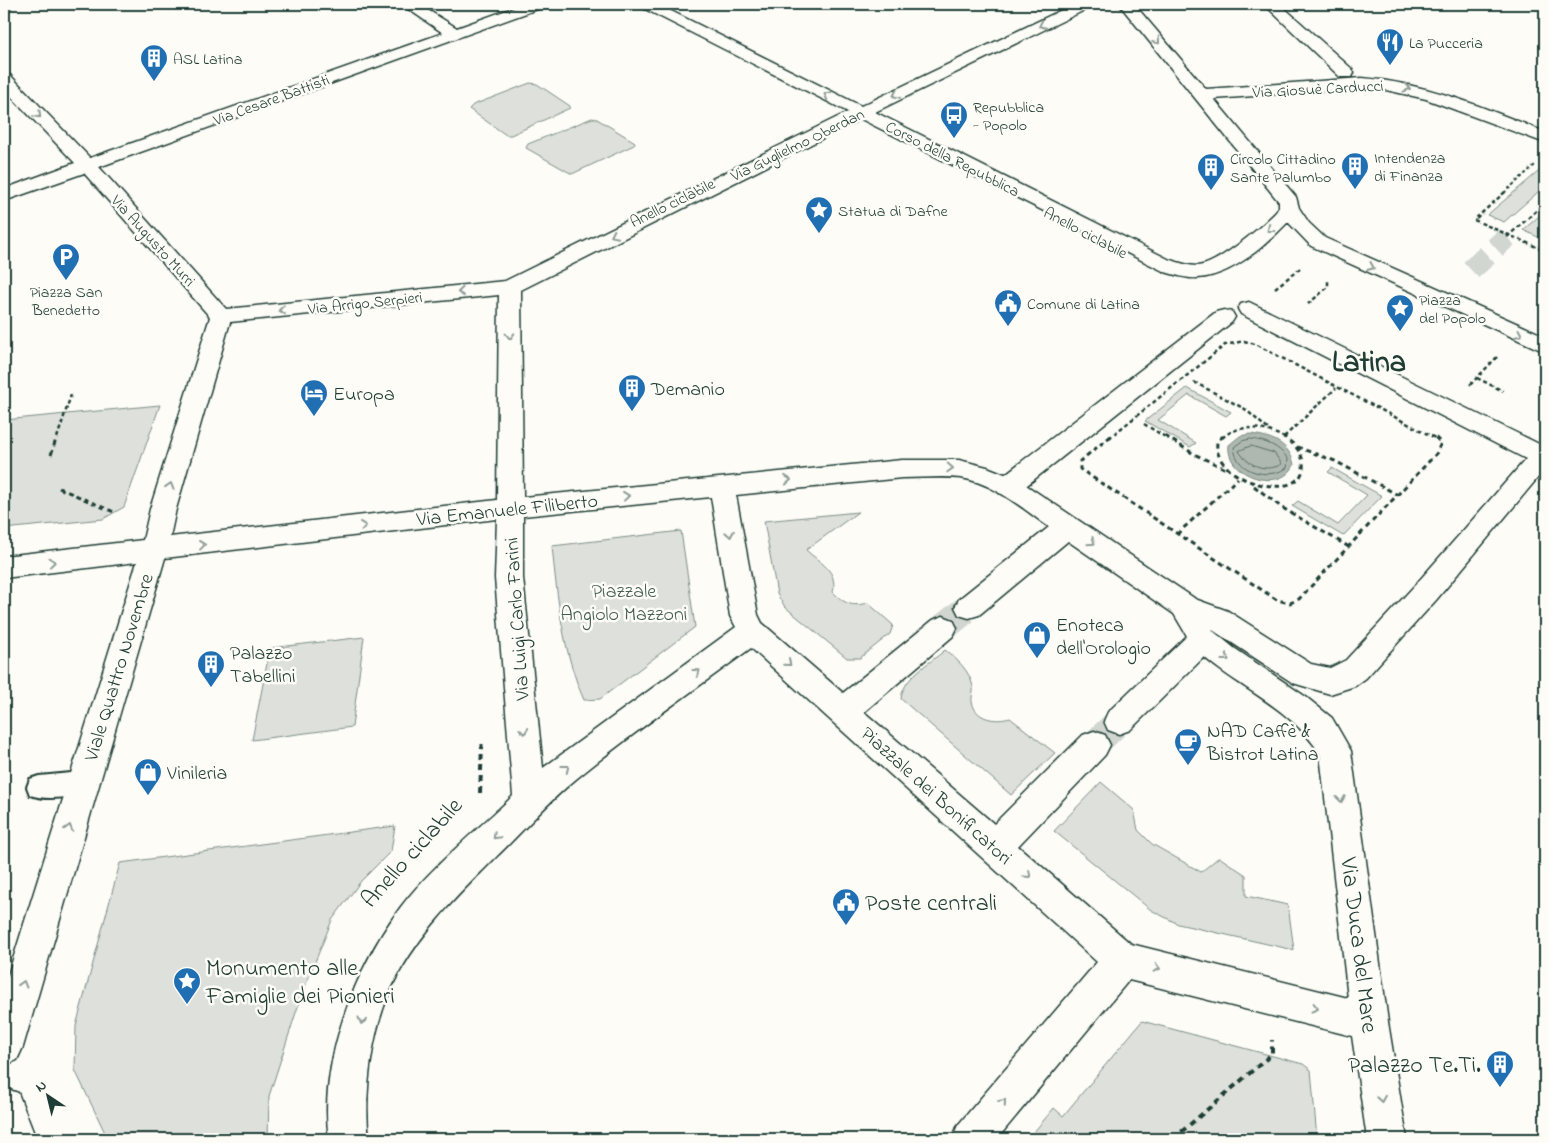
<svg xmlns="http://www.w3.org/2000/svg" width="1549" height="1143" viewBox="0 0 1549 1143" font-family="'Indie Flower',sans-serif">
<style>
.green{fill:#dde0db;stroke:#7e8e88}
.water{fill:#aeb8b1;stroke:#75877f}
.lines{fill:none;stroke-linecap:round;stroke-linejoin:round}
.shore{stroke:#586e66;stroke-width:1}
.pedestrian-tunnel{stroke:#d1d6d0;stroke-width:22;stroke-dasharray:22 11;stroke-linecap:butt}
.minor-tunnel{stroke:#d1d6d0;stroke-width:28;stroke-dasharray:28 14;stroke-linecap:butt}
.service-casing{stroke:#1f3d34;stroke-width:4}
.pedestrian-casing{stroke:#1f3d34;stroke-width:3}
.minor-casing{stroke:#1f3d34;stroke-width:3}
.path-far3{stroke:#1f3d34;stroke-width:2;stroke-dasharray:3 2.5;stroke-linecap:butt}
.path-far2{stroke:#1f3d34;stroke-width:2.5;stroke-dasharray:4 3;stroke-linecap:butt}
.path-far1{stroke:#1f3d34;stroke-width:3;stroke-dasharray:5 4;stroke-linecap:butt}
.path{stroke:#1f3d34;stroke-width:4;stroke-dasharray:6 5;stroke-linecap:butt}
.service{fill:#fdfcf7;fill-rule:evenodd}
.pedestrian{fill:#fdfcf7;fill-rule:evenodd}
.minor{fill:#fdfcf7;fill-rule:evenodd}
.oneway{stroke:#8e9c96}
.labels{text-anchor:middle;stroke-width:5;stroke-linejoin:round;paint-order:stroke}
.far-poi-label{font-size:16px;fill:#1f3d34;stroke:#fdfcf7;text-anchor:start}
.far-street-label{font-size:16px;fill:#1f3d34;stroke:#fdfcf7}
.poi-label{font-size:20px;fill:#1f3d34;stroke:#fdfcf7;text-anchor:start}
.street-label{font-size:20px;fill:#1f3d34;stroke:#fdfcf7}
.park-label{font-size:20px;fill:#455e55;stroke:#fdfcf7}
.near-street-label{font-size:24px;fill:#1f3d34;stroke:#fdfcf7}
.near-poi-label{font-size:24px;fill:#1f3d34;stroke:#fdfcf7;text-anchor:start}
.town-label{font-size:30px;font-weight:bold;fill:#1f3d34;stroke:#fdfcf7}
</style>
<rect width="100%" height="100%" fill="#fdfcf7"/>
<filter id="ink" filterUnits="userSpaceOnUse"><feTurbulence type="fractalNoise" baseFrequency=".02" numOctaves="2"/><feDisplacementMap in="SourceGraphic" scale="10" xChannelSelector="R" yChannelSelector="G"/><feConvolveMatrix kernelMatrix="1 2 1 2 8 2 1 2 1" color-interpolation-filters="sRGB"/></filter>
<g filter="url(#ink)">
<g class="green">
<path d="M530 83 537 84 570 106V108L511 135H506L469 109 473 105Z"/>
<path d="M592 118 597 119 635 142 634 145 572 174 526 148 528 144Z"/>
<path d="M1544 167 1545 186 1504 222 1487 215Z"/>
<path d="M1545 211V233L1540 238 1523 230Z"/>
<path d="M1187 388 1231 412 1226 416 1189 395 1158 420 1196 443 1190 447 1145 421Z"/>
<path d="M160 405 124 507 103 519 4 529V420Z"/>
<path d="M1332 468 1382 496 1343 536 1292 506 1298 501 1338 525 1367 495 1328 472Z"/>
<path d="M858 512 806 550C820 563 838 570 833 592 845 604 851 607 868 603L893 625 890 634 860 658H847L785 607 777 594 764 521Z"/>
<path d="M681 531 695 627 600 699 584 700C563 653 557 597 552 546Z"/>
<path d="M364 637 352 727 252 740 270 648Z"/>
<path d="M945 650C957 659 970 671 973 687 974 692 971 697 972 702 976 720 996 722 1010 718L1055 753 1011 795 901 699C903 677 929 664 945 650Z"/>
<path d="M1101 782 1134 810 1138 830 1152 844 1201 872 1219 857 1246 875V896L1288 905 1294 950 1178 924 1151 910 1054 831Z"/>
<path d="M395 826 391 851 361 881 332 920 302 994 269 1096 268 1139H108L75 1070 76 1026 120 863Z"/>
<path d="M1142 1021 1303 1064 1311 1070 1317 1139H1028L1054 1108 1063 1116Z"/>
</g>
<path class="water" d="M1250 434C1270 436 1290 443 1294 465 1281 494 1225 476 1229 445L1240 436Z"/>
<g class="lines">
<g class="shore">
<path d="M1251 439C1266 441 1279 446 1288 459L1287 468C1268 480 1236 473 1234 447L1242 441Z"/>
<path d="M1251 446 1274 453 1282 464C1266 473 1248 466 1239 451Z"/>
</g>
<path class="pedestrian-tunnel" d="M1471 270 1507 237"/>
<g class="minor-tunnel">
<path d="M943 628 969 607"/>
<path d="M1094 745 1119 721"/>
</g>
<g class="service-casing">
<path id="service" d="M82 772 91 775 94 783 91 791C74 797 47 801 30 795L27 787 30 779 39 776Z"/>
</g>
<g class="pedestrian-casing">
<g id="pedestrian">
<path d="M1264 4H1280L1352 69 1354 73 1352 77H1340Z"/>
<path d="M1249 302 1541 445 1545 444V469L1437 599 1366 678 1355 686 1330 694 1303 686 1293 683 1208 627 1174 614 1170 606 1174 598 1184 595 1228 611 1311 664 1330 668 1346 660 1417 583 1526 459 1241 314 1238 309 1241 304Z"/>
<path d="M1224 310 1232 312 1235 317 1232 322 1017 493 1008 495 999 493 995 486 999 479 1216 312Z"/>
</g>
</g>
<g class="minor-casing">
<g id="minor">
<path d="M4 4H14L11 7 4 9Z"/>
<path d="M401 4H418L457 28 524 4H546L543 7 99 167 226 309 505 281 848 112 641 7 639 4H657L861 106 1074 4H1093L1091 7 875 112 1170 260C1179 262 1187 266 1197 266 1218 265 1261 227 1276 212L1279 207V202L1119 4H1134L1206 89 1362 78C1427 83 1485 108 1545 132V143L1426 99 1386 90 1362 88 1214 99 1296 197 1299 208 1309 223 1325 238 1545 336V352L1311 246 1288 222C1266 245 1232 276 1198 278 1187 279 1175 275 1165 272L861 119 521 290 523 497 902 460H959L987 467 1017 479 1194 598 1213 631 1234 648 1306 697 1332 718 1351 751 1388 1022 1407 1139H1367L1352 1036 1129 980 997 1139H952L958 1125 1097 962 751 648C693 691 632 733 576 779 548 802 523 831 497 856 461 892 426 926 400 971 373 1018 363 1087 369 1139H329C318 1063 355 969 400 908 429 869 477 830 513 796L495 578 497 519 165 558 23 1047 17 1060 4 1066V988L137 562 4 578V556L143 540 150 509 210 317 84 173 4 201V189L75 163 4 89V74L10 75 90 158 443 33ZM499 295 497 500 170 537 176 509 230 322ZM902 478C921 478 942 476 961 478 994 483 1022 508 1049 527L959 599 955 607 959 615 969 618 979 615 1068 541 1174 614 1187 636 1108 712 1104 721 1108 730 1119 734 1130 730 1204 657C1241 689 1294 710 1320 754L1348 998 1131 944 1018 846 1105 755 1110 745 1105 735 1094 731 1083 735 994 824 864 712 953 636 957 628 953 620 943 616 933 620 843 693 762 623 758 615 736 495ZM711 497 730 616 736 627 543 768 523 578V516Z"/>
<path d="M4 1088 18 1093 36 1139H4Z"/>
</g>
</g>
<g class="path-far3">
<path d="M1540 4 1545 6"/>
<path d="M1504 193 1535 165"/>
</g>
<g class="path-far2">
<path d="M1505 192 1474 220 1539 248 1545 242"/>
<path d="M1507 237 1545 203"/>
<path d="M1275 288 1302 267"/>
<path d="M1308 304 1328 287V279"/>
<path d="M1477 378 1503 391"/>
<path d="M1194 382 1245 409 1270 431"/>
<path d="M1470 385 1497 357"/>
<path d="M1144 424 1167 438"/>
<path d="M1284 437 1336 388"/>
<path d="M57 438 71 395"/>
<path d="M1109 438 1225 345 1244 341 1255 344 1435 438"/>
<path d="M1222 438C1239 422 1267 428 1285 438"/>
</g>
<g class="path-far1">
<path d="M1111 436 1080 461V469L1277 600 1290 603 1299 599 1436 454 1441 443 1434 436"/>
<path d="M1165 436 1194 454 1226 469"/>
<path d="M1223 436 1217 442C1212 485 1308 505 1303 463 1302 451 1292 442 1283 436"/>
<path d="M1297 447 1335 461 1398 495"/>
<path d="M51 455 57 436"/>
<path d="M4 467 7 469"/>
<path d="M1254 486 1281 507 1349 547"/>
<path d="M59 488 116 513"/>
<path d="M1177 534 1238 478"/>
<path d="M482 749V742"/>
</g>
<g class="path">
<path d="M480 793 482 747"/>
<path d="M1173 1139 1272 1054V1040"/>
</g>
<use href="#service" class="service"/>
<use href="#pedestrian" class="pedestrian"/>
<use href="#minor" class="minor"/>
</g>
<defs><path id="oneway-chevron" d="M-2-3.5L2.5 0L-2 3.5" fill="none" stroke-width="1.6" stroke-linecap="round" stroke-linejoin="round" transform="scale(1.25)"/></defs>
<g class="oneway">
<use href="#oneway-chevron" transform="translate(1042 25) rotate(154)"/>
<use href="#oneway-chevron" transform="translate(1157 41) rotate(50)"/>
<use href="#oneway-chevron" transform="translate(1407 88) rotate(14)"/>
<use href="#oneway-chevron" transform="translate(827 95) rotate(-153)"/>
<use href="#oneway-chevron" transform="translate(896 95) rotate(154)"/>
<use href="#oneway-chevron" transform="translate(38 115) rotate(46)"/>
<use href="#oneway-chevron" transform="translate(1270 229) rotate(142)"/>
<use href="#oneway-chevron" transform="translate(614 235) rotate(154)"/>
<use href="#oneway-chevron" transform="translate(1371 267) rotate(24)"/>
<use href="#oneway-chevron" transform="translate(461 292) rotate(174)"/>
<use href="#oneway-chevron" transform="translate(282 310) rotate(174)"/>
<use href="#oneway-chevron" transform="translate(1519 334) rotate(24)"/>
<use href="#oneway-chevron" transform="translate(510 336) rotate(89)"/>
<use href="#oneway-chevron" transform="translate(950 468) rotate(3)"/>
<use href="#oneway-chevron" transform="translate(788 480) rotate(-5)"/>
<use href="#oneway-chevron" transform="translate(170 486) rotate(-73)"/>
<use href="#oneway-chevron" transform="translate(626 496) rotate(-6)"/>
<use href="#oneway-chevron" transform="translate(363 526) rotate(-7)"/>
<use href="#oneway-chevron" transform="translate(730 534) rotate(80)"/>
<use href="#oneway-chevron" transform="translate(1092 542) rotate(35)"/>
<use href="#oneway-chevron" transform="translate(202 545) rotate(-7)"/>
<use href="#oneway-chevron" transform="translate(52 562) rotate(-6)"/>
<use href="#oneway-chevron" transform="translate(1226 658) rotate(37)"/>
<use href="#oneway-chevron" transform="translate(788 663) rotate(41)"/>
<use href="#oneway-chevron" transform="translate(697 672) rotate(-36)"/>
<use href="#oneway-chevron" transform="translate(524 731) rotate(85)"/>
<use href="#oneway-chevron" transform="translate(566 768) rotate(-38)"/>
<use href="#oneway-chevron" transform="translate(1341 799) rotate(83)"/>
<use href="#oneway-chevron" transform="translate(69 828) rotate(-73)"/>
<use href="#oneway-chevron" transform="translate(496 836) rotate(135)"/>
<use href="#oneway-chevron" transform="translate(1028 875) rotate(42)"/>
<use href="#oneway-chevron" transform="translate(1157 968) rotate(14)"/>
<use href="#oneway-chevron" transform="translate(23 984) rotate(-73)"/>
<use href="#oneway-chevron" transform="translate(1315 1008) rotate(14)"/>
<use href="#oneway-chevron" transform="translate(362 1021) rotate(105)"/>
<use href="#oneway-chevron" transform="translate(1381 1099) rotate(81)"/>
<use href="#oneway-chevron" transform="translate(1003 1102) rotate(-50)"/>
</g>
</g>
<defs>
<g id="restaurant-pin" transform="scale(1.4375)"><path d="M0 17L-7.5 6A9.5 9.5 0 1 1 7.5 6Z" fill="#1f6fb2" stroke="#fdfcf7"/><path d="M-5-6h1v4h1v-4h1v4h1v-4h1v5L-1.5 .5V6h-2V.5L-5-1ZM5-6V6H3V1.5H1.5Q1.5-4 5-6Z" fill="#fff"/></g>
<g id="building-pin" transform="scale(1.4375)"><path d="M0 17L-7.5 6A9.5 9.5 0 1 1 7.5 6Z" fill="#1f6fb2" stroke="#fdfcf7"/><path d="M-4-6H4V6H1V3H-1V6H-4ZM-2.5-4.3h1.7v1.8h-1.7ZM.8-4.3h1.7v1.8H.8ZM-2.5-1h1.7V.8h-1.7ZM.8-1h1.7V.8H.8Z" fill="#fff"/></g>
<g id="bus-pin" transform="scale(1.4375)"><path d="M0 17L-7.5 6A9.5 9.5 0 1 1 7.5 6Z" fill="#1f6fb2" stroke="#fdfcf7"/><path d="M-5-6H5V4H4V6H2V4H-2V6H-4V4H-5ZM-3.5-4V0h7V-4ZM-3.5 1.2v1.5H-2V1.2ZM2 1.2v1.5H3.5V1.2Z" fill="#fff"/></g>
<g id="sight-pin" transform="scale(1.4375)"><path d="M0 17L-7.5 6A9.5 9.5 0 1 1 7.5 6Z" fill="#1f6fb2" stroke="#fdfcf7"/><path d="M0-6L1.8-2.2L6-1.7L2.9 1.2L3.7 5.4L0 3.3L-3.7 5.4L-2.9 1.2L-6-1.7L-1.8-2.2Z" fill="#fff"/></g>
<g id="parking-pin" transform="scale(1.4375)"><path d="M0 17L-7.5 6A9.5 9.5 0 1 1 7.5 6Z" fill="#1f6fb2" stroke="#fdfcf7"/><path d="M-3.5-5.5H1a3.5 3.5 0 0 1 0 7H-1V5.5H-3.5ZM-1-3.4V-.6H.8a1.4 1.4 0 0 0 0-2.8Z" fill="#fff"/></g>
<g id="civic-pin" transform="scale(1.4375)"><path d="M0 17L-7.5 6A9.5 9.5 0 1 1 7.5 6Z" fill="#1f6fb2" stroke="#fdfcf7"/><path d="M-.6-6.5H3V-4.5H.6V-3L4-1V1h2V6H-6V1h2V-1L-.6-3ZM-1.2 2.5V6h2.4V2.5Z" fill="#fff"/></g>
<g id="hotel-pin" transform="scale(1.4375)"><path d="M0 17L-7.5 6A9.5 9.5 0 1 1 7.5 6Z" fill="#1f6fb2" stroke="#fdfcf7"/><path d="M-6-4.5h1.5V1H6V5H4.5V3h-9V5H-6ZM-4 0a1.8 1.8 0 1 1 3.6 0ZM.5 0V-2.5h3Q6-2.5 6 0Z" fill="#fff"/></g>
<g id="shop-pin" transform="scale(1.4375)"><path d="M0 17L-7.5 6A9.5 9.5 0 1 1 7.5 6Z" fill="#1f6fb2" stroke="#fdfcf7"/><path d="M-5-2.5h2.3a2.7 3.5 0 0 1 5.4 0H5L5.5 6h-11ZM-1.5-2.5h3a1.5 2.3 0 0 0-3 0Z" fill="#fff"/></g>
<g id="cafe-pin" transform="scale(1.4375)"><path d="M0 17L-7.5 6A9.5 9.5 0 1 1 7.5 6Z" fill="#1f6fb2" stroke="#fdfcf7"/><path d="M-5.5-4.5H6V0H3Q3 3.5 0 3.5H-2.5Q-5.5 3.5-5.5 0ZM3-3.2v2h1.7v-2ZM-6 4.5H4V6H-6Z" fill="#fff"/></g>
</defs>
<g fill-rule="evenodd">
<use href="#restaurant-pin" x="1390" y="42"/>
<use href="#building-pin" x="154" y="58"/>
<use href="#bus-pin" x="954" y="115"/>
<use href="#building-pin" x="1355" y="166"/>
<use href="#building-pin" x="1211" y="167"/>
<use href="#sight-pin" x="819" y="210"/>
<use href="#parking-pin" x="66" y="257"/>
<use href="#civic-pin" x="1008" y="303"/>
<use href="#sight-pin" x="1400" y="308"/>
<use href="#building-pin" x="632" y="388"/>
<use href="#hotel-pin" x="314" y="393"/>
<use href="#shop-pin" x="1037" y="635"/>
<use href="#building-pin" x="211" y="664"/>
<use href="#cafe-pin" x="1188" y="742"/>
<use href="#shop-pin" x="148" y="772"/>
<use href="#civic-pin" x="846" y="902"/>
<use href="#sight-pin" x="187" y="981"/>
<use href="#building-pin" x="1500" y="1064"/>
</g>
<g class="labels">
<g class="far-poi-label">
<text x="1409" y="48">La Pucceria</text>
<text x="173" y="64">ASL Latina</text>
<text x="973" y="112">Repubblica<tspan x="973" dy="18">- Popolo</tspan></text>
<text x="1374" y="163">Intendenza<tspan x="1374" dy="18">di Finanza</tspan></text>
<text x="1230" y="164">Circolo Cittadino<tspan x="1230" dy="18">Sante Palumbo</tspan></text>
<text x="838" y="216">Statua di Dafne</text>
<text x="66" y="297" text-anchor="middle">Piazza San<tspan x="66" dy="18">Benedetto</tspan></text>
<text x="1419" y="305">Piazza<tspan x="1419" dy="18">del Popolo</tspan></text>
<text x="1027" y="309">Comune di Latina</text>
</g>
<g class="far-street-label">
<text transform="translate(1318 88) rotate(-3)" y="6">Via Giosuè Carducci</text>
<text transform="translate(271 99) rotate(-20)" y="6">Via Cesare Battisti</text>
<text transform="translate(797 144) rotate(-26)" y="6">Via Guglielmo Oberdan</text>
<text transform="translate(953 158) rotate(27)" y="6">Corso della Repubblica</text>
<text transform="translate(672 202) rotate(-26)" y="6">Anello ciclabile</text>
<text transform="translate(1086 232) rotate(28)" y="6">Anello ciclabile</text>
<text transform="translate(154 240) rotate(48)" y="6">Via Augusto Murri</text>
<text transform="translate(365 302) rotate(-6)" y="6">Via Arrigo Serpieri</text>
</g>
<g class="poi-label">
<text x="651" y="395">Demanio</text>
<text x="333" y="400">Europa</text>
<text x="1056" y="631">Enoteca<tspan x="1056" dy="23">dell'Orologio</tspan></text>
<text x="230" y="659">Palazzo<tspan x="230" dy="23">Tabellini</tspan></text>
<text x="1207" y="737">NAD Caffè &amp;<tspan x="1207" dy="23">Bistrot Latina</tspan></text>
<text x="167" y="779">Vinileria</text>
</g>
<g class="street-label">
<text transform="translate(507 509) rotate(-6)" y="7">Via Emanuele Filiberto</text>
<text transform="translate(516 619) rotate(-94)" y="7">Via Luigi Carlo Farini</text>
<text transform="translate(118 667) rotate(-73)" y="7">Viale Quattro Novembre</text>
<text transform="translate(937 795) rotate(42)" y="7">Piazzale dei Bonificatori</text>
</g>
<g class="park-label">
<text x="624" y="597">Piazzale<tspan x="624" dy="23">Angiolo Mazzoni</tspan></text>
</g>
<g class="near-street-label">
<text transform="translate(411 852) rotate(-48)" y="8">Anello ciclabile</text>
<text transform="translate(1360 945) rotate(83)" y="8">Via Duca del Mare</text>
</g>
<g class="near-poi-label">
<text x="865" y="910">Poste centrali</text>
<text x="206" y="975">Monumento alle<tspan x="206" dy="28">Famiglie dei Pionieri</tspan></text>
<text x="1481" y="1072" text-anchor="end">Palazzo Te.Ti.</text>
</g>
<g class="town-label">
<text x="1369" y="371">Latina</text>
</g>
</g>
<rect width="1549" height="1143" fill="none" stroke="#fdfcf7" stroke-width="20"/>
<rect x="10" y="10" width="1529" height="1123" fill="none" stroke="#1f3d34" stroke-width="2" filter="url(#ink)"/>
<g transform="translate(48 1096) rotate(325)" stroke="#fdfcf7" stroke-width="4" paint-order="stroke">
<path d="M0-4L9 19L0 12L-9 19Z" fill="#1f3d34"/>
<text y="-8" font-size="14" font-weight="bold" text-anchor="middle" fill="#1f3d34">N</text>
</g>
</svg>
